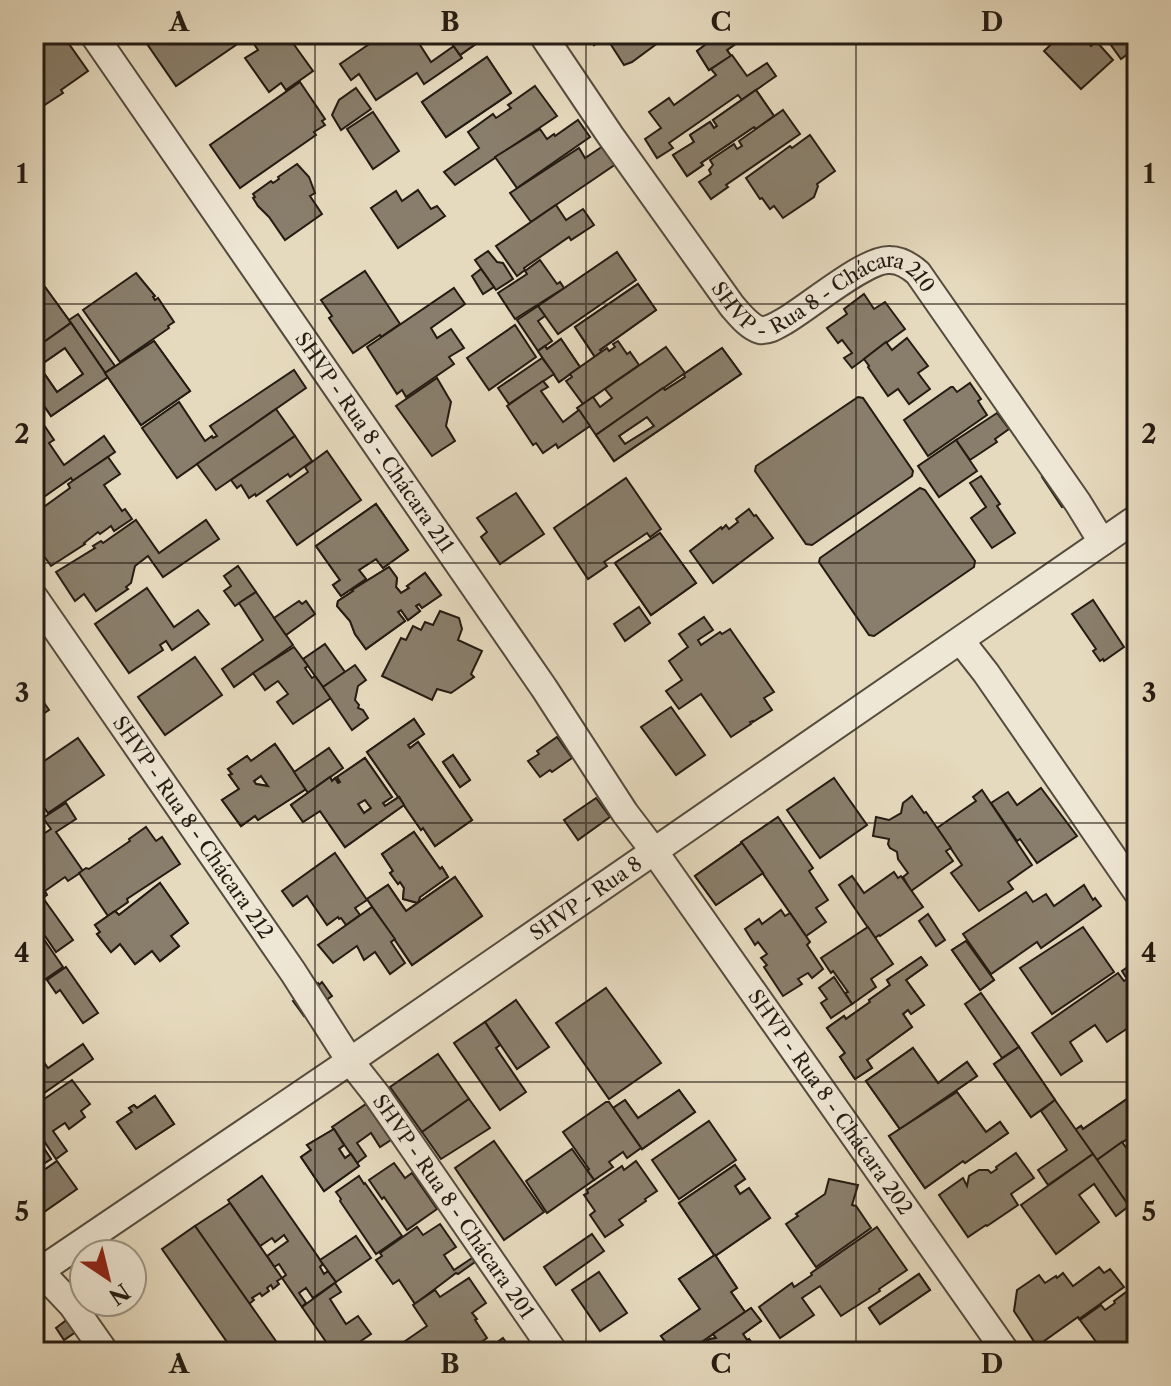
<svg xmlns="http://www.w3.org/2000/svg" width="1171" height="1386" viewBox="0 0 1171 1386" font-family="'Libre Caslon Text',serif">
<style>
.building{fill:#897e6b;stroke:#241b12;stroke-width:2;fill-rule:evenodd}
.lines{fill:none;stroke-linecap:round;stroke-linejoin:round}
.minor-casing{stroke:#544b3d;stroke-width:30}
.minor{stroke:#efe7d5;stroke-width:26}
.grid{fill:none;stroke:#241b12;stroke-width:2;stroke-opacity:0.55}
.labels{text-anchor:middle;stroke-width:7;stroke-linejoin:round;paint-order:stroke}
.street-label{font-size:20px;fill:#241b12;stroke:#efe7d5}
.neatline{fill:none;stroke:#241b12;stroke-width:3}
.grid-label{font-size:26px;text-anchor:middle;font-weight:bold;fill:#241b12}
</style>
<rect width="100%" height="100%" fill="#e6dabe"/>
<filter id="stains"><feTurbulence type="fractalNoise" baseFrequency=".0025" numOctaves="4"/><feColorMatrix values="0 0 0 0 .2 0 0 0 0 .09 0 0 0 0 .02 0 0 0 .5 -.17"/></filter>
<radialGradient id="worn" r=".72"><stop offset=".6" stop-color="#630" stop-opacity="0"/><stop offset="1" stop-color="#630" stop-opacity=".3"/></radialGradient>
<g class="building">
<path d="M47 34H62L88 71 61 90 63 93 34 112V43Z"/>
<path d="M155 34H252L176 86 145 41Z"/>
<path d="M269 34H297L290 39 313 71 286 90 281 83 269 92 245 58 258 50 254 44Z"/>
<path d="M384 34H413L431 62 454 46 462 58 424 84 417 73 376 100 359 74 351 80 340 64Z"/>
<path d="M454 34H490L460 55 448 38Z"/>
<path d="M454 34H490L460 55 448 38Z"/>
<path d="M587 34H610L594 45Z"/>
<path d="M587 34H610L594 45Z"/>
<path d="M610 34H670L632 62 624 65 606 37Z"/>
<path d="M704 34H750L727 50 731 56 709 70 697 51 709 42Z"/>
<path d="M704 34H750L727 50 731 56 709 70 697 51 709 42Z"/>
<path d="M1062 34H1080L1091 46 1096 41 1113 60 1081 89 1044 51Z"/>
<path d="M1103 34H1137V47L1121 59Z"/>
<path d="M732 55 747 76 767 63 776 76 742 100 738 95 669 143 673 148 657 158 645 139 661 128 649 112 669 98 674 105 716 75 711 69Z"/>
<path d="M487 57 511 93 446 137 422 102Z"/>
<path d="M487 57 511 93 446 137 422 102Z"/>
<path d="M300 82 325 119 322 121 325 125 314 132 316 135 240 188 210 145Z"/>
<path d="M535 86 557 116 455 185 444 172 479 148 468 132 493 114 496 118 511 108 508 105Z"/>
<path d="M356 88 371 109 341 130 332 115 339 100Z"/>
<path d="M756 90 774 116 756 129 754 127 701 163 703 165 687 176 673 155 694 142 690 135 710 122 714 128 717 126 713 120Z"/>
<path d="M756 90 774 116 756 129 754 127 701 163 703 165 687 176 673 155 694 142 690 135 710 122 714 128 717 126 713 120Z"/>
<path d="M783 110 800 134 726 185 728 187 711 199 699 182 711 174 709 170 713 165 710 160 734 144 737 149 742 146 739 141Z"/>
<path d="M373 112 399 151 373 169 347 129Z"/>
<path d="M578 120 590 137 517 188 495 157 540 129 547 139 554 134 555 136Z"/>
<path d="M810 135 835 171 817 184 818 186 814 197 783 218 774 206 770 209 762 198 760 199 746 178 790 146 792 148Z"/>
<path d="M603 146 616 164 531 222 510 193 579 148 585 158Z"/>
<path d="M297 164 309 177 315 193 310 196 322 214 285 240 269 217 258 206 253 198 255 197 253 194 271 181 273 183 279 179 278 177Z"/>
<path d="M418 190 431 209 437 206 445 216 398 248 371 208 396 191 402 201Z"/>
<path d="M556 205 566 220 583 209 594 225 571 240 569 237 524 268 525 270 517 276 496 246Z"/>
<path d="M488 251 497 262 503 263 513 279 496 290 475 260Z"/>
<path d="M617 252 636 280 558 334 538 306Z"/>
<path d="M540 260 557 284 560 282 564 288 515 319 498 293 527 274 525 271Z"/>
<path d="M481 269 494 287 483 294 472 276Z"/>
<path d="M365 271 400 324 381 337 380 335 353 353 329 318 332 316 321 300Z"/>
<path d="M136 273 155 296 153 297 155 300 158 298 174 322 168 326 169 328 120 362 83 310Z"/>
<path d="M638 284 656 310 600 350 602 352 595 357 575 327Z"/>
<path d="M638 284 656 310 600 350 602 352 595 357 575 327Z"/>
<path d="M45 287 71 323 38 347 34 341V294Z"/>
<path d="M45 287 71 323 38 347 34 341V294Z"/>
<path d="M454 288 465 304 431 328 437 338 451 329 464 348 449 357 454 364 406 397 402 390 397 394 367 347Z"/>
<path d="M864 294 874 309 885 302 905 329 852 368 844 358 852 353 842 340 838 343 827 328 847 314 844 309Z"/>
<path d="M538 306 545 316 538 321 552 341 538 351 517 320Z"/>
<path d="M78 314 115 366 105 373 69 320Z"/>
<path d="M71 323 108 377 51 416 34 391V349ZM65 348 83 374 57 392 39 366Z"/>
<path d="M71 323 108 377 51 416 34 391V349ZM65 348 83 374 57 392 39 366Z"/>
<path d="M515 325 536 357 489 390 467 358Z"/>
<path d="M907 338 928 366 918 373 930 389 909 404 898 389 888 396 868 367 869 366 864 359 886 342 892 350Z"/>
<path d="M561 339 580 367 559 382 538 351 545 346 547 349Z"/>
<path d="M561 339 580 367 559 382 538 351 545 346 547 349Z"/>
<path d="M154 341 190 391 141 425 105 373Z"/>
<path d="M154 341 190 391 141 425 105 373Z"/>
<path d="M618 341 627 354 630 352 639 365 583 404 566 381 572 377 570 374 607 348 609 351 615 347 613 344Z"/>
<path d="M666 347 685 373 596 435 577 408 593 397 600 407 612 398 605 389Z"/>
<path d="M722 348 741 374 614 461 596 435 663 388 665 390 685 377 684 374ZM647 417 654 426 625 444 619 436Z"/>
<path d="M722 348 741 374 614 461 596 435 663 388 665 390 685 377 684 374ZM647 417 654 426 625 444 619 436Z"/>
<path d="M542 358 554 374 509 404 498 388Z"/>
<path d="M294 370 306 388 177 478 142 428 179 402 205 441 212 436 213 438 217 436 210 426Z"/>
<path d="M437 378 451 402 446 426 455 441 432 456 396 406Z"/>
<path d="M543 381 548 387 541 391 563 422 579 410 590 426 558 448 556 444 543 453 536 443 533 445 507 406Z"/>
<path d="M970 383 981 399 978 401 987 415 928 456 904 420 951 387H953L957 392Z"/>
<path d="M858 397 863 398 913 471 912 476 812 545 806 544 755 471 756 466Z"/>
<path d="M276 409 295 436 216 490 197 464Z"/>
<path d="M997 413 1009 429 995 439 997 442 970 460 956 440Z"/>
<path d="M44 425 54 440 49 443 64 465 104 436 115 452 73 481 71 478 41 499 43 502 34 508V432Z"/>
<path d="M295 436 312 461 290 477 288 474 256 496 255 494 249 498 241 485 237 488 231 480Z"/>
<path d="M956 440 977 471 939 497 918 466Z"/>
<path d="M327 451 361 500 297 545 267 501 308 472 305 467Z"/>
<path d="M108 457 120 474 104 485 122 511 125 509 132 519 114 531 111 526 100 534 98 532 84 543 85 544 51 566 34 542V514L70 488 68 484Z"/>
<path d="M1047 473 1068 505 1062 507 1042 477Z"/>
<path d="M981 476 1000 504 997 506 1015 533 992 548 971 518 986 507 970 483Z"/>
<path d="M626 478 661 529 650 537 647 533 604 562 607 566 588 579 554 528Z"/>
<path d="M920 488 925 490 975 561 974 567 874 636 869 635 819 562 820 558Z"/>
<path d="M516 493 544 534 500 564 481 537 487 532 477 518Z"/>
<path d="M376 504 408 550 383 568 376 559 359 570 366 579 341 596 333 585 340 580 316 546Z"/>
<path d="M376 504 408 550 383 568 376 559 359 570 366 579 341 596 333 585 340 580 316 546Z"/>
<path d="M749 509 754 516 756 515 773 538 713 583 690 551 721 527 722 529 726 525 729 529 738 522 736 519Z"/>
<path d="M136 520 159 553 206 520 219 539 163 577 148 556 135 566 131 583 126 587 128 589 96 611 84 594 75 601 56 572 95 548 93 546 101 541 103 543Z"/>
<path d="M660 533 696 583 651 615 615 563Z"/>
<path d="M660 533 696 583 651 615 615 563Z"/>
<path d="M238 566 256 592 235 606 224 591 231 586 224 576Z"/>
<path d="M389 567 397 578 396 587 401 593 409 588 407 586 425 573 441 595 422 608 419 604 416 606 420 611 408 620 401 610 398 612 405 621 366 649 355 634 350 621 337 606 338 601 353 591 352 590Z"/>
<path d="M389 567 397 578 396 587 401 593 409 588 407 586 425 573 441 595 422 608 419 604 416 606 420 611 408 620 401 610 398 612 405 621 366 649 355 634 350 621 337 606 338 601 353 591 352 590Z"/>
<path d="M147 588 174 627 198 610 209 624 172 650 166 641 160 645 163 650 129 673 95 624Z"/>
<path d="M256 592 293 645 234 687 222 669 263 640 239 603Z"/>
<path d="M1093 600 1124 647 1104 661 1103 659 1100 661 1093 651 1096 649 1072 614Z"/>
<path d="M299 601 302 604 306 601 315 614 286 635 274 618Z"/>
<path d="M639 607 650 623 625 641 614 624Z"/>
<path d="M440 611 459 618 462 629 458 640 482 651 471 674 474 677 451 693 437 689 432 700 382 676 401 638 406 640 413 626 421 630 425 622 433 625Z"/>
<path d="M704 617 713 630 698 640 701 645 720 632 722 634 730 629 774 692 764 698 772 710 753 722V721L750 722 751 724 731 737 701 694 679 709 666 691 682 680 669 661 688 647 679 634Z"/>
<path d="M325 644 345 672 323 687 303 659Z"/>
<path d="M34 646 44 659 34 666Z"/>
<path d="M294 647 308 666 305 668 312 678 315 676 331 698 293 724 277 702 288 694 278 681 265 690 253 673Z"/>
<path d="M195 657 222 695 165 735 138 697Z"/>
<path d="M355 665 366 680 358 686 355 700 359 705 358 708 363 710 368 718 352 730 323 687Z"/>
<path d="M38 694 49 710 34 720V697Z"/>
<path d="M671 707 705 755 676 775 641 727Z"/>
<path d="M414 719 424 734 408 745 410 748 418 742 472 820 435 846 423 828 421 830 367 752Z"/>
<path d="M414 719 424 734 408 745 410 748 418 742 472 820 435 846 423 828 421 830 367 752Z"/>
<path d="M557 737 572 758 552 772 550 770 540 777 528 761 539 754 537 751Z"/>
<path d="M78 738 104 775 48 813 34 793V768Z"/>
<path d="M275 744 306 789 258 820 255 816 241 826 222 800 239 789 229 775 232 774 228 769 247 756 251 761ZM261 776 268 786 256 784 254 781Z"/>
<path d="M275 744 306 789 258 820 255 816 241 826 222 800 239 789 229 775 232 774 228 769 247 756 251 761ZM261 776 268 786 256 784 254 781Z"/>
<path d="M329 748 343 768 308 793 294 772Z"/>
<path d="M453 755 470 780 460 787 443 762Z"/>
<path d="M453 755 470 780 460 787 443 762Z"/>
<path d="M365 758 392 797 383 803 385 806 399 797 404 805 345 847 320 811 303 822 291 805 330 777 332 781 335 778 338 783 340 782 337 777ZM365 800 371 808 364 813 358 804Z"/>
<path d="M365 758 392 797 383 803 385 806 399 797 404 805 345 847 320 811 303 822 291 805 330 777 332 781 335 778 338 783 340 782 337 777ZM365 800 371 808 364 813 358 804Z"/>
<path d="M834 778 867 825 820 858 787 810Z"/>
<path d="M1041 788 1077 836 1037 863 1020 839 1017 841 991 803 1008 792 1017 805Z"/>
<path d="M982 790 1032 865 1008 882 1013 889 979 911 951 873 962 865 937 828 976 801 973 797Z"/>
<path d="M912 796 924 813 926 812 951 848 946 851 953 861 911 891 903 877 908 873 898 859 897 852 890 848 888 844 889 839 873 836 876 817 889 820 901 813 903 803Z"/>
<path d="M596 798 610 817 578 840 564 820Z"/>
<path d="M66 803 76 819 56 832 83 871 68 881 65 877 45 891 47 895 34 904V840L51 829 43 818Z"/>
<path d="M778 817 813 868 809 871 828 900 816 908 826 922 806 936 741 842Z"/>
<path d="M146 827 156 841 162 837 180 864 127 899 128 902 108 916 79 873 86 868 89 869 130 841 129 839Z"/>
<path d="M414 832 440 869 442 867 448 877 420 897 418 903 403 899 404 888 400 882 398 884 390 873 393 871 382 854Z"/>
<path d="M414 832 440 869 442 867 448 877 420 897 418 903 403 899 404 888 400 882 398 884 390 873 393 871 382 854Z"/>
<path d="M742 843 763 873 716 905 695 876Z"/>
<path d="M742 843 763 873 716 905 695 876Z"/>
<path d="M335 853 367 900 355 908 360 915 346 925 341 918 339 919 338 917 327 925 307 896 293 906 282 891Z"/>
<path d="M894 872 898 878 901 876 923 907 880 936 879 935 875 938 839 885 852 876 864 893Z"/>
<path d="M455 877 482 916 412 965 367 899 388 885 406 911Z"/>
<path d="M455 877 482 916 412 965 367 899 388 885 406 911Z"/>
<path d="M160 883 188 923 171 936 179 946 160 961 152 951 135 964 120 944 111 952 97 934 100 932 95 925 115 911 119 915Z"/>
<path d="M160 883 188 923 171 936 179 946 160 961 152 951 135 964 120 944 111 952 97 934 100 932 95 925 115 911 119 915Z"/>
<path d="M1084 885 1093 900 1095 898 1101 906 1041 948 1037 942 991 974 963 934 1026 892 1033 902 1046 894 1054 906Z"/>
<path d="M43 898 73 940 56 952 34 920V904Z"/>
<path d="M372 907 395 939 391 942 405 963 390 974 375 952 364 960 357 946 333 963 318 945Z"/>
<path d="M781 910 785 916 790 913 810 942 807 945 823 969 812 978 808 973 798 979 802 984 783 996 764 967 767 965 761 958 767 954 758 942 755 945 745 929 759 919 762 924Z"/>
<path d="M928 914 945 940 936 946 919 921Z"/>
<path d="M34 925 63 967 34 987Z"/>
<path d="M868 927 893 964 871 979 876 987 852 1004 845 993 848 992 833 971 831 973 821 958Z"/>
<path d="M1083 927 1114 972 1052 1014 1020 968Z"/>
<path d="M966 941 994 980 980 990 952 950Z"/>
<path d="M966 941 994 980 980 990 952 950Z"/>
<path d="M921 957 927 965 906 980 924 1005 911 1014 908 1010 903 1014 912 1027 867 1060 872 1068 855 1079 840 1057 845 1053 827 1028 844 1016 846 1019 870 1002 869 1000 890 985 887 980Z"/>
<path d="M921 957 927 965 906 980 924 1005 911 1014 908 1010 903 1014 912 1027 867 1060 872 1068 855 1079 840 1057 845 1053 827 1028 844 1016 846 1019 870 1002 869 1000 890 985 887 980Z"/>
<path d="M1137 960V1022L1107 1042 1095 1025 1070 1042 1082 1061 1061 1075 1032 1033 1118 973 1124 981 1127 979 1122 971Z"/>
<path d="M66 967 98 1013 83 1023 60 990 56 993 47 980Z"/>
<path d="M834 977 852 1004 831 1018 821 1003 827 999 819 988Z"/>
<path d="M322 982 332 996 304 1016 293 1001 318 983 319 985Z"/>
<path d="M606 988 661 1063 609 1099 556 1023Z"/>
<path d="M981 993 1019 1047 1002 1058 965 1004Z"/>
<path d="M516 1000 549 1047 517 1069 485 1022Z"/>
<path d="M485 1022 500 1045 496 1048 526 1092 500 1110 454 1043Z"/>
<path d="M83 1044 93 1059 34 1100V1057L38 1054 48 1068Z"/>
<path d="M1019 1047 1055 1100 1031 1117 994 1064Z"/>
<path d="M1019 1047 1055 1100 1031 1117 994 1064Z"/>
<path d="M913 1048 938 1083 967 1062 977 1076 900 1129 866 1081Z"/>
<path d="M913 1048 938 1083 967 1062 977 1076 900 1129 866 1081Z"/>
<path d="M438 1054 469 1099 422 1132 390 1087Z"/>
<path d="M72 1080 90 1104 81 1111 85 1117 69 1129 65 1123 53 1131 67 1151 56 1159 34 1126V1106Z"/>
<path d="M679 1090 695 1112 642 1149 613 1108 625 1100 638 1118Z"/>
<path d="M679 1090 695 1112 642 1149 613 1108 625 1100 638 1118Z"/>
<path d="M957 1092 986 1132 1000 1122 1008 1133 965 1163 963 1161 925 1188 889 1136Z"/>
<path d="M957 1092 986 1132 1000 1122 1008 1133 965 1163 963 1161 925 1188 889 1136Z"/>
<path d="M155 1096 174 1124 136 1149 117 1122 132 1112 129 1108 134 1105 137 1108Z"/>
<path d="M155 1096 174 1124 136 1149 117 1122 132 1112 129 1108 134 1105 137 1108Z"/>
<path d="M1130 1097 1137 1108V1132L1097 1160 1075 1130 1081 1126 1083 1129Z"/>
<path d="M1130 1097 1137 1108V1132L1097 1160 1075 1130 1081 1126 1083 1129Z"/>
<path d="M469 1099 490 1128 441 1159 422 1132Z"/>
<path d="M1055 1100 1093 1154 1048 1185 1038 1170 1067 1150 1041 1111Z"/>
<path d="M606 1102H609L641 1148 627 1158 623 1152 609 1162 613 1167 594 1180 587 1170 589 1169 563 1132Z"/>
<path d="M366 1104 391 1140 380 1147 371 1133 357 1143 366 1156 357 1163 332 1127Z"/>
<path d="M709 1121 736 1160 679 1199 652 1160Z"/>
<path d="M34 1126 45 1143 43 1147 51 1159 34 1170Z"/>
<path d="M34 1126 45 1143 43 1147 51 1159 34 1170Z"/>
<path d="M334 1129 344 1145 339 1149 345 1158 351 1154 359 1166 324 1191 301 1157 311 1150 307 1145Z"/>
<path d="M334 1129 344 1145 339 1149 345 1158 351 1154 359 1166 324 1191 301 1157 311 1150 307 1145Z"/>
<path d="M494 1141 544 1212 504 1240 455 1168Z"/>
<path d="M1122 1142 1135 1160 1134 1187 1137 1191V1205L1131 1209 1097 1160Z"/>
<path d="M572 1149 594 1180 547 1213 526 1181Z"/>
<path d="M1016 1153 1034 1178 1011 1194 1018 1205 987 1226 986 1225 968 1237 939 1195 963 1178 967 1186 969 1176 979 1170H988L991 1173 997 1169 996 1167Z"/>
<path d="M1093 1154 1129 1206 1116 1216 1094 1184 1079 1195 1099 1222 1056 1254 1021 1205Z"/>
<path d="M57 1161 77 1189 34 1219V1177Z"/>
<path d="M636 1161 657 1191 645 1199 646 1201 619 1220 623 1225 605 1237 590 1215 595 1211 584 1195 588 1193 587 1190 622 1166 624 1170Z"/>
<path d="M394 1163 405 1178 412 1173 437 1209 407 1230 384 1197 382 1199 369 1180Z"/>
<path d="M735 1165 745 1179 735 1186 740 1194 749 1188 770 1218 715 1256 679 1203Z"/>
<path d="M735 1165 745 1179 735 1186 740 1194 749 1188 770 1218 715 1256 679 1203Z"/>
<path d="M262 1176 323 1264 320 1267 324 1274 328 1271 336 1282 313 1298 306 1288 299 1293 306 1303 302 1307 282 1278 286 1275 279 1264 274 1267 267 1256 288 1241 284 1235 275 1242 272 1238 260 1246 228 1200Z"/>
<path d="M359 1176 364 1184 365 1183 402 1236 376 1254 340 1201 341 1199 336 1192Z"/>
<path d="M829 1179 858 1185 852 1205 856 1206 871 1228 816 1267 786 1224 798 1216 796 1214 825 1194Z"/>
<path d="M230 1203 282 1278 277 1281 279 1284 273 1289 271 1285 267 1288 269 1291 262 1296 260 1293 252 1298 254 1300 249 1304 195 1226Z"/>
<path d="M440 1224 456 1247 444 1255 454 1270 472 1258 475 1262 458 1274 456 1273 415 1304 399 1280 393 1284 376 1260 382 1256 380 1253 417 1227 423 1235Z"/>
<path d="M195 1226 278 1344 267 1352H234L162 1249Z"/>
<path d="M877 1227 907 1270 879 1289 880 1291 841 1316 820 1286 802 1298 814 1315 780 1338 759 1307 792 1283 794 1287 812 1275 811 1273Z"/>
<path d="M592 1234 604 1251 556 1285 544 1267Z"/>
<path d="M356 1236 371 1258 336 1282 320 1260Z"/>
<path d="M715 1255 737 1288 731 1292 745 1312 687 1352H673L661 1336 700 1309 679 1279Z"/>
<path d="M715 1255 737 1288 731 1292 745 1312 687 1352H673L661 1336 700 1309 679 1279Z"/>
<path d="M1099 1267 1104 1273 1110 1269 1124 1287 1079 1319 1078 1317 1037 1346 1014 1311 1017 1290 1039 1275 1045 1283 1056 1276 1057 1278 1063 1273 1073 1286Z"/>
<path d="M599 1272 627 1313 600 1331 572 1290Z"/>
<path d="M919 1274 930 1290 880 1324 869 1308Z"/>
<path d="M919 1274 930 1290 880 1324 869 1308Z"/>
<path d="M469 1278 486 1303 472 1313 477 1319 475 1320 487 1338 468 1351 464 1346 458 1352H393L392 1350 427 1326 413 1305 435 1290 440 1297Z"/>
<path d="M335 1283 341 1292 330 1299 346 1324 358 1316 371 1334 345 1352H333L302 1307Z"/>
<path d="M1137 1284V1352H1109L1104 1346 1097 1343 1080 1320 1101 1305 1105 1310 1115 1303 1114 1301Z"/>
<path d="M90 1302H97L101 1309 109 1303 113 1310 106 1315 102 1310 81 1324 83 1327 64 1340 56 1328Z"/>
<path d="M751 1308 761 1321 743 1334 747 1340 749 1339 758 1352H691L710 1339 716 1338 713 1334Z"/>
<path d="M751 1308 761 1321 743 1334 747 1340 749 1339 758 1352H691L710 1339 716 1338 713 1334Z"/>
<path d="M503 1338 513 1352H484Z"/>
<path d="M931 1344 936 1352H920Z"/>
</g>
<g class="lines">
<g class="minor-casing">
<g id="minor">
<path id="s1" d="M93 34 544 688 625 813 654 851 1006 1352"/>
<path id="s2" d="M542 34 610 135 732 306C739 314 749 327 760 330 768 331 776 326 783 322 808 308 866 258 890 260 901 260 910 266 918 273L1078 503 1102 542"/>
<path id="s3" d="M34 597 293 972 350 1061 376 1094 554 1352"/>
<path d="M961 641 986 673 1137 892"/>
<path d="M34 1261 40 1271 72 1305 105 1352"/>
<path id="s4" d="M34 1275 350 1061 1137 518"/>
</g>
</g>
<use href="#minor" class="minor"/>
</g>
<path class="grid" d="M315 34V1352M586 34V1352M856 34V1352M34 304H1137M34 563H1137M34 823H1137M34 1082H1137"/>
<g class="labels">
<g class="street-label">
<text dy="7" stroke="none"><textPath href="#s2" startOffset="438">SHVP - Rua 8 - Chácara 210</textPath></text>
<text dy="7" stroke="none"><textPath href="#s1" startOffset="496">SHVP - Rua 8 - Chácara 211</textPath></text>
<text dy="7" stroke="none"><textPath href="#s3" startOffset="280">SHVP - Rua 8 - Chácara 212</textPath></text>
<text dy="7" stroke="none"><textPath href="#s4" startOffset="668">SHVP - Rua 8</textPath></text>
<text dy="7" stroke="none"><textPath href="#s1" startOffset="1298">SHVP - Rua 8 - Chácara 202</textPath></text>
<text dy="7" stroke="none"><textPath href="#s3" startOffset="740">SHVP - Rua 8 - Chácara 201</textPath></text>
</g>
</g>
<rect width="1171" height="1386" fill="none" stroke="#e6dabe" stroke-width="88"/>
<g transform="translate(108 1278) rotate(145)"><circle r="38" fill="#efe7d5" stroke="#9e9587" stroke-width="2"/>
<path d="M0-6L14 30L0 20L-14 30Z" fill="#8f2418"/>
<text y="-12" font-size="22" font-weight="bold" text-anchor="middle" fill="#241b12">N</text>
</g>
<rect x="44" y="44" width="1083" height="1298" class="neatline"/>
<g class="grid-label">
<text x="179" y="31">A</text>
<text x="450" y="31">B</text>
<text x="721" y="31">C</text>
<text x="992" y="31">D</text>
<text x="22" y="183">1</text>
<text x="1149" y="183">1</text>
<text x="22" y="443">2</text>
<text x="1149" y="443">2</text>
<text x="22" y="702">3</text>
<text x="1149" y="702">3</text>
<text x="22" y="962">4</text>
<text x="1149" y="962">4</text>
<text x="22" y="1221">5</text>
<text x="1149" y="1221">5</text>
<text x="179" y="1373">A</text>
<text x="450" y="1373">B</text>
<text x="721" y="1373">C</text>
<text x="992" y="1373">D</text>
</g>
<rect width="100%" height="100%" filter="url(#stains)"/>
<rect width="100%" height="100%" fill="url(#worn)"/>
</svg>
